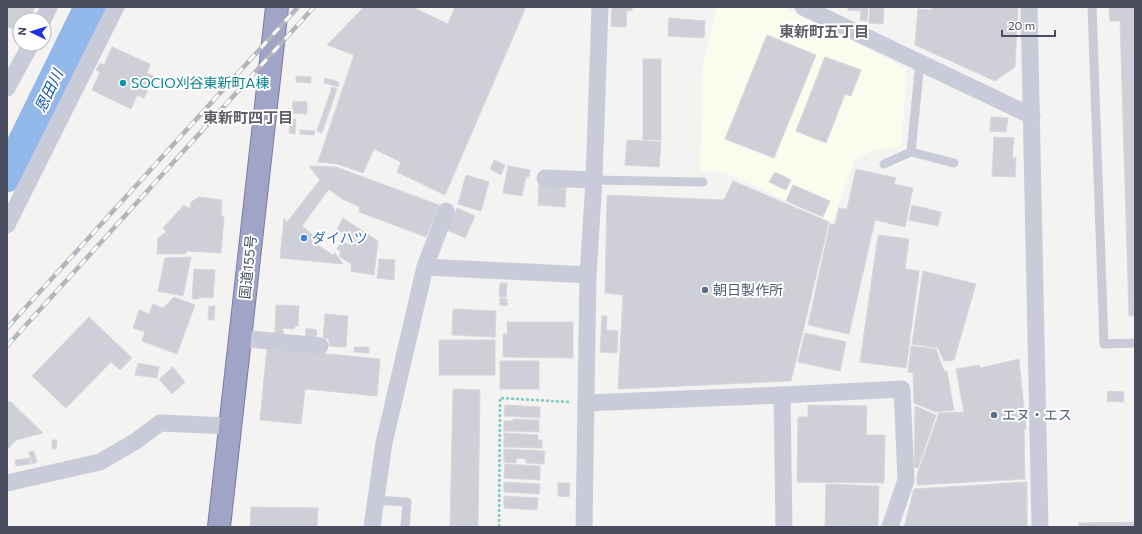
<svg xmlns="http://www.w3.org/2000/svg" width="1142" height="534" viewBox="0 0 1142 534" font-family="Commissioner,'Noto Sans JP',sans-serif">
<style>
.commercial{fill:#fbfcee}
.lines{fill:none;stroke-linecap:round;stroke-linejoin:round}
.river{stroke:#92b8ea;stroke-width:32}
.building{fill:#cfd0d7;stroke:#d7d6dd}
.trunk-casing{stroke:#777daa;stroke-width:24}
.path{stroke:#7cccc1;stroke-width:2.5;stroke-dasharray:3 2;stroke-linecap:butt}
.service{stroke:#c9ccd8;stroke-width:9}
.minor{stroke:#c9ccd8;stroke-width:17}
.trunk{stroke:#a0a4c6;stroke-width:22}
.rail-casing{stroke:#b4b4bc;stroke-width:4.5}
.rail{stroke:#fff;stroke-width:3;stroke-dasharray:9;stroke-linecap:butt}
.culture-dot{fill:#0f9aa8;stroke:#fff;stroke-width:1.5}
.shop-dot{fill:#3f7fe0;stroke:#fff;stroke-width:1.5}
.service-dot{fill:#5c6f8a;stroke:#fff;stroke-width:1.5}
.labels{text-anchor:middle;stroke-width:4;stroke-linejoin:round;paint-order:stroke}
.culture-label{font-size:14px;fill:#0d838f;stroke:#fff;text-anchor:start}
.shop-label{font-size:14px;fill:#366cbe;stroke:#fff;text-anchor:start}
.street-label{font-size:14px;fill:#4a4e5f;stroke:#fff}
.service-label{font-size:14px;fill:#4e5e75;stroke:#fff;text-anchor:start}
.neighbourhood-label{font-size:15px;font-weight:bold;fill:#5e5f67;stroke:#fff}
.water-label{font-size:15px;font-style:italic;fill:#1154ab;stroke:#fff}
</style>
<rect width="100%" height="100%" fill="#f4f3f2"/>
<path class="commercial" d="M717 7H782L907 68 901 146 874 150 855 159 832 222 726 173 700 170 703 67Z"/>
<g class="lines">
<path class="river" d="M7 176 90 7"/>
</g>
<g class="building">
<path d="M7 7H35L29 20H20V32L7 26Z"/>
<path d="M364 7H412L448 24 455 7H526L445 195 397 172 401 162 374 149 363 173 337 164 318 162 354 55 327 45Z"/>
<path d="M612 7H632V11L627 10 626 27 611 26Z"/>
<path d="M848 7H868L867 21 860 20 861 11 848 10Z"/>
<path d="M870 7H884L883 24 869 23Z"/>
<path d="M932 7H1018L1015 67 995 81 915 45 918 9 932 10Z"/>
<path d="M1109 7H1135V316H1129L1120 21H1110Z"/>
<path d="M669 18 705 21 704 38 668 36Z"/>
<path d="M767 35 816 55 774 158 725 139Z"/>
<path d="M112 47 150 64 147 73 154 76 144 98 137 95 131 109 92 90 100 72 96 70 100 63 104 65Z"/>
<path d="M825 57 861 70 851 96 845 94 826 143 796 131Z"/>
<rect x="643" y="59" width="18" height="81"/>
<path d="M296 76 311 77V83L296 82Z"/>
<path d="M325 78 339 82 338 87 324 83Z"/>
<path d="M332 87 337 89 322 133 317 131Z"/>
<path d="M293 101 307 102V114L292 113Z"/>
<path d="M991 117 1008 118 1006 132 990 131Z"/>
<path d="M290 119H296L295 134 289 133Z"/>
<path d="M300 130 315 131 314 135 300 134Z"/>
<path d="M994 137 1014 138 1012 158H1016L1015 177 992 176Z"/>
<path d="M627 140 661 142 659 167 625 165Z"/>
<path d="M494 160 505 165 501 175 490 169Z"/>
<path d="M309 166 336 167 439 205 426 237 359 212 360 207 342 199 329 189 302 226 287 222 320 180Z"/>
<path d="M508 166 530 170 529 177H526L522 196 503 193Z"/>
<path d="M856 169 896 178 894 184 913 188 905 227 875 220 849 334 808 325 830 224 835 225 839 208 847 209Z"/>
<path d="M775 172 791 180 786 190 769 182Z"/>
<path d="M466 175 489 182 481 211 458 204Z"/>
<path d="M733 181 829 222 791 381 618 389 623 295 605 293 607 195 724 200Z"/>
<path d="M539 184 566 186 565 207 538 205Z"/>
<path d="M793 185 830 201 823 217 786 201Z"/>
<path d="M199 197 222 200 221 216H224L221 253 187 251 185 254H157L158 238 166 232 163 228 184 205 190 209 191 202Z"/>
<path d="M912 205 941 212 938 226 909 220Z"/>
<path d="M457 208 475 216 465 238 447 230Z"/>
<path d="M284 218 287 222 302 226 319 240 316 244 333 255 335 253 343 264 280 258Z"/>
<path d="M343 218 378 241 374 275 351 271V264L339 256 341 252 337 249 342 241 349 245V238L337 229Z"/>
<path d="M878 235 909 239 905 269 919 271 906 368 860 362Z"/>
<path d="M191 257 183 296 158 291 165 258Z"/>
<path d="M379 259 395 260 394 280 377 278Z"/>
<path d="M194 269 215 270 213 298 199 297V299H192Z"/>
<path d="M923 271 976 284 954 360 944 361 938 348 912 344Z"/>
<path d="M500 283H507L506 297H499Z"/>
<path d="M174 297 195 305 177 354 142 341 145 332 133 328 139 310 149 314 153 304 163 308Z"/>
<path d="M500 298 507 299V306L500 305Z"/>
<path d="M276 305 299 306 298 326H295L294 329 283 328V334L275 333Z"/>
<path d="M209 306H215L214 320H208Z"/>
<path d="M453 309 496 311 495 337 452 335Z"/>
<path d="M325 314 348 316 346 347 329 346V339L323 338Z"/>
<path d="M602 316H607L606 330 618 331 617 353 600 352Z"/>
<path d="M89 317 132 358 120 370 111 362 66 408 32 376Z"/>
<path d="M507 322H573V358L503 357V334H508Z"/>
<path d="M306 328 317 330 316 339 305 338Z"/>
<path d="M805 333 846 342 840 371 798 362Z"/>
<rect x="439" y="340" width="56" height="35"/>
<path d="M911 346 936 349 944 371H947L954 410 936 412 914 403 913 373 908 372Z"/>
<path d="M354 347H369V353L354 352Z"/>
<path d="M267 348 380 359 377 396 305 389 301 424 260 420Z"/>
<path d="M1019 359 1026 429H1024L1025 479 917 485V475L939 413 964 412 956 369 979 365 980 368Z"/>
<rect x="500" y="361" width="39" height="28"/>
<path d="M138 363 159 367 157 378 135 375Z"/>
<path d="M173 367 185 382 172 394 159 379Z"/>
<path d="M453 389 480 390 478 527H450Z"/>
<path d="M1108 391 1124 392 1123 402 1107 401Z"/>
<path d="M10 401 43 433 16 440 8 449 7 448V403Z"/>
<path d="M505 405 540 407V418L504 416Z"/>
<path d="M808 405 867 406 866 435H885L884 483 797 482 798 417H808Z"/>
<path d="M915 406 936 415 918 468 914 467Z"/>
<path d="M513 419 539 420V432L504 431V421H513Z"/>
<path d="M504 433 538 435V440H542V448L504 447Z"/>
<path d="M52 440H57L56 449H52Z"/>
<path d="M504 449 545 451 544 464 526 463V459L516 458V463L504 462Z"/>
<path d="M34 451 37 462 32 464 29 452Z"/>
<path d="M30 458V464L16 466 15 460Z"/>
<path d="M505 464 540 466V480L504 478Z"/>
<path d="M504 482 540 484 539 494 504 492Z"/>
<path d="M1027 482V527H904L914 489Z"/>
<path d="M558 483H570L569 497 558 496Z"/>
<path d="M826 484 879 486 878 527 825 526Z"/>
<path d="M504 496 538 498 537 510 504 508Z"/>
<path d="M251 507 318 508 317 527H250Z"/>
<path d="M1135 522V527H1079V523Z"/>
</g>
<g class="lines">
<g class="trunk-casing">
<path id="trunk" d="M219 527 277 7"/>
</g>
<path class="path" d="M499 527 500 398 569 402"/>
<g class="service">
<path d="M1092 7 1104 344 1135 343"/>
<path d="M911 152 920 62"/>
<path d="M884 164 911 152 954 163"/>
<path d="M594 180 703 182"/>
<path d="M375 500 407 502 405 527"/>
</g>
<g class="minor">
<path d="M803 7 1032 116"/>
<path d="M1029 7 1040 527"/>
<path d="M43 20 49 7"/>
<path d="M7 88 31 44"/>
<path d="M545 178 594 180"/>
<path d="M7 225 116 7"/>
<path d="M425 267 446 211"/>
<path d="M240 338 320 346"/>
<path d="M782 395 902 389 906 480 890 527"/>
<path d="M586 403 782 395 784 527"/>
<path d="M7 483 100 462 136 441 160 423 230 426"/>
<path d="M372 527 384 443 425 267 588 275"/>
<path d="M584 527 588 275 594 180 600 7"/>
</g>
<use href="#trunk" class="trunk"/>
<g class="rail-casing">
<g id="rail">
<path d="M7 328 298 7"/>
<path d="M7 346 314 7"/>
</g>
</g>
<use href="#rail" class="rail"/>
</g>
<circle class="culture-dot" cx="123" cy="83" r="4"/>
<circle class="shop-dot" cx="304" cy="238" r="4"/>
<g class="service-dot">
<circle cx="705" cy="290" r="4"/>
<circle cx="994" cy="415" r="4"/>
</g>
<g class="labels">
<g class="culture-label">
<text x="131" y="88">SOCIO刈谷東新町A棟</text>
</g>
<g class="shop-label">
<text x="312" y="243">ダイハツ</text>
</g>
<g class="street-label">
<text transform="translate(248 267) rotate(-84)" y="5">国道155号</text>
</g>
<g class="service-label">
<text x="713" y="295">朝日製作所</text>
<text x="1002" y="420">エヌ・エス</text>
</g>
<g class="neighbourhood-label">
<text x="824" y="37">東新町五丁目</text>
<text x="248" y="123">東新町四丁目</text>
</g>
<g class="water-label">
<text transform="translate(49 91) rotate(-64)" y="5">恩田川</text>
</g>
</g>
<rect width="1142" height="534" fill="none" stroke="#4a4e5f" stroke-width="16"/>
<g transform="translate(32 32) rotate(274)"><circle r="19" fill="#ffffff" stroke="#b7b8bf"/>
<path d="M0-3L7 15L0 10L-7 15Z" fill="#2030e0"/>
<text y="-6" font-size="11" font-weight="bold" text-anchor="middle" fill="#4a4e5f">N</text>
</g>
<path d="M1002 30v6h53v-6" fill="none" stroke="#4a4e5f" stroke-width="2"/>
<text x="1008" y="30" font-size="12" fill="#4a4e5f" stroke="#ffffff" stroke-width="3" paint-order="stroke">20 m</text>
</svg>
